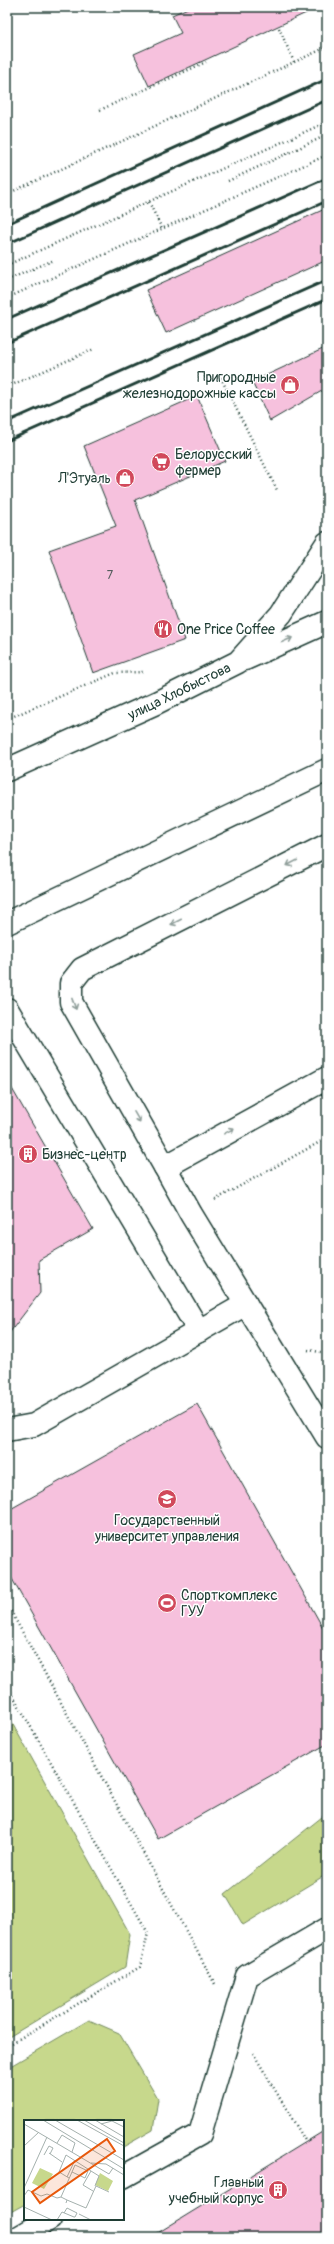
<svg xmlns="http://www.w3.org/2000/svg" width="334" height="2244" viewBox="0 0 334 2244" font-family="Pangolin,sans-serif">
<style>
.green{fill:#c7d88c;stroke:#738a60}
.building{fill:#f6c1dd;stroke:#1f3d34}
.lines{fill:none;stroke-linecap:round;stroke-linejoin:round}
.minor-casing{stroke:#1f3d34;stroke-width:25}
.path{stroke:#1f3d34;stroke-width:2.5;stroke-dasharray:1 3;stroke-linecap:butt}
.minor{stroke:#fff;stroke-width:22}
.rail{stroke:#1f3d34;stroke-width:3}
.oneway{stroke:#8f9e9a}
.labels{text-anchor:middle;stroke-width:3;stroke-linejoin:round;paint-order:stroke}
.number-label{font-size:12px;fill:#555e5e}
.poi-label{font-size:14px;fill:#1f3d34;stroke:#fff;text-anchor:start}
.street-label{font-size:14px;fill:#1f3d34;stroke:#fff}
.inset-road{fill:none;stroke:#a5b1ae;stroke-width:1}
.view{fill:#e8590c;fill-opacity:0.15;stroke:#e8590c;stroke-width:2}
.inset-edge{fill:none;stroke:#1f3d34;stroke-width:2}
</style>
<rect width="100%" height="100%" fill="#fff"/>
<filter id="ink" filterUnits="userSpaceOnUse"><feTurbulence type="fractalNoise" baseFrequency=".025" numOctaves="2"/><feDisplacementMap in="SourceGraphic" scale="8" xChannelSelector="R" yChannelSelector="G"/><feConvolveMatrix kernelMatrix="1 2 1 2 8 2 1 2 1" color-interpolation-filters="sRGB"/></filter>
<g filter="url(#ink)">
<g class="green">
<path d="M7 1714 130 1934 125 1967 7 2038Z"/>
<path d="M327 1813V1874L243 1925 225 1894Z"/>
<path d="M89 2020 119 2033 158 2099 153 2130 123 2147V2121H25V2204L7 2214V2068Z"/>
</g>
<g class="building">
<path d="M190 7H319L149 86 134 54 181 33 172 15Z"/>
<path d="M327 208V260L166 333 146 290Z"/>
<path d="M327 347V388L270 421 252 382Z"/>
<path d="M197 396 225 461 135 500 185 640 93 673 49 550 116 526 84 446Z"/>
<path d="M7 1080 93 1229 39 1260 40 1293 7 1336Z"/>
<path d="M197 1404 327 1635V1744L158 1839 7 1570V1511Z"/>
<path d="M327 2129V2237H151L306 2142Z"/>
</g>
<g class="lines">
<g class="minor-casing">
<g id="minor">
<path d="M245 659 327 622"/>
<path d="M7 770 156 703 238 662 281 614 327 543"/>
<path d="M327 845 82 969 71 983V1002L165 1167 327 1078"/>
<path d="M7 923 327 770"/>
<path d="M7 1009 199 1331"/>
<path d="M165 1167 191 1214 327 1437"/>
<path d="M7 1430 34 1425 246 1304"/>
<path d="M123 2177 200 2134 247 1976 327 1929"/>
<path d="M19 2237 50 2219"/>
</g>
</g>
<g class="path">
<path d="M279 28 294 62"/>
<path d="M100 110 206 62"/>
<path d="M228 181 327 135"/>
<path d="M7 194 327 47"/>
<path d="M149 202 162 229"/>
<path d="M7 265 327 122"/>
<path d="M7 280 54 260"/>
<path d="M7 298 327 155"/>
<path d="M219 374 277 490"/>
<path d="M7 387 94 349"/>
<path d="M7 719 115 673 144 672"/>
<path d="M215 1200 327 1138"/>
<path d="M308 1350 327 1353"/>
<path d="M7 1604 215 1984"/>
<path d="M7 1685 148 1933 140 1967 7 2046"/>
<path d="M253 2053 306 2142"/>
</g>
<use href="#minor" class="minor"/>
<g class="rail">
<path d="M7 224 327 79"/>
<path d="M7 244 327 100"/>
<path d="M7 319 327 178"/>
<path d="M7 343 327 201"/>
<path d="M7 422 327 280"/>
<path d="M7 441 327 299"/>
</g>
</g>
<defs><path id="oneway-shaft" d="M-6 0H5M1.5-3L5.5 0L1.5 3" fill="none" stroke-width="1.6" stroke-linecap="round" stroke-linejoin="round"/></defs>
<g class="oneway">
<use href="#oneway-shaft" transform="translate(287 640) rotate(-24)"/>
<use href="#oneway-shaft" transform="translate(292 863) rotate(153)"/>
<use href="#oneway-shaft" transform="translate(176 922) rotate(153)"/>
<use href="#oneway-shaft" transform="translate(74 1004) rotate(69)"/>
<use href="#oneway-shaft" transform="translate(137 1117) rotate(60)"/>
<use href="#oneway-shaft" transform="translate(229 1131) rotate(-29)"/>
</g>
</g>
<defs>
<g id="shop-disc" transform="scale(1)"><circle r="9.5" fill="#d1495b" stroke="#fff"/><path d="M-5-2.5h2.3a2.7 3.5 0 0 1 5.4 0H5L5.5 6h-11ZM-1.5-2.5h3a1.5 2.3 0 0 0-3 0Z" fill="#fff"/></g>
<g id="supermarket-disc" transform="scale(1)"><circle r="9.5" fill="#d1495b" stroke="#fff"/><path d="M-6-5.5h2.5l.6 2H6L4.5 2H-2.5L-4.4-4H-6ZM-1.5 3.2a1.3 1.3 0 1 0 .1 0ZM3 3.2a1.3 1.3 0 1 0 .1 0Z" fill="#fff"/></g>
<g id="restaurant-disc" transform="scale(1)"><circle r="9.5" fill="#d1495b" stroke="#fff"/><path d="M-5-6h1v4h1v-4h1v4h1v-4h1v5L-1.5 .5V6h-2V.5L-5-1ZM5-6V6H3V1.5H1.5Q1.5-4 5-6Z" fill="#fff"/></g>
<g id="building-disc" transform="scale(1)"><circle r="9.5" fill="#d1495b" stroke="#fff"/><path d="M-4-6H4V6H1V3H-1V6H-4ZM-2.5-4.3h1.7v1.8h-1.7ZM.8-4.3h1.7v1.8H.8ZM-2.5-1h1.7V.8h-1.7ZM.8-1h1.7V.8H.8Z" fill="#fff"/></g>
<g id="university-disc" transform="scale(1)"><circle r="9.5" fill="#d1495b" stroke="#fff"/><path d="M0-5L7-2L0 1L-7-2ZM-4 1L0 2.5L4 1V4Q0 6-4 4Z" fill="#fff"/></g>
<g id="stadium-disc" transform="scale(1)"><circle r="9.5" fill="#d1495b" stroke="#fff"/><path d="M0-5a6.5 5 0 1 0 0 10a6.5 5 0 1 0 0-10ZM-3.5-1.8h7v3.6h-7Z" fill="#fff"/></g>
</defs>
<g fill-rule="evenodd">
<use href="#shop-disc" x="290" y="385"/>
<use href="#supermarket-disc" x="161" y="462"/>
<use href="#shop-disc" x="125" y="478"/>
<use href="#restaurant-disc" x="163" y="629"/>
<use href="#building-disc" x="28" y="1154"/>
<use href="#university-disc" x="167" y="1499"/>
<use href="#stadium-disc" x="167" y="1603"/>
<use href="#building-disc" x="278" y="2190"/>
</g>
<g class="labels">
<g class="number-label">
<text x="110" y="579">7</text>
</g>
<g class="poi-label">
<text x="276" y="382" text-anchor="end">Пригородные<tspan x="276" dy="16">железнодорожные кассы</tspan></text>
<text x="175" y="459">Белорусский<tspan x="175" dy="16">фермер</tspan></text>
<text x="111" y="483" text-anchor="end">Л'Этуаль</text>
<text x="177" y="634">One Price Coffee</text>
<text x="42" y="1159">Бизнес-центр</text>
<text x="167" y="1525" text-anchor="middle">Государственный<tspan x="167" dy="16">университет управления</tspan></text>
<text x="181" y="1600">Спорткомплекс<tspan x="181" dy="16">ГУУ</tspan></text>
<text x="264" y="2187" text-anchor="end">Главный<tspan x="264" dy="16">учебный корпус</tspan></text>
</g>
<g class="street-label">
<text transform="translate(179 691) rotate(-26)" y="5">улица Хлобыстова</text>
</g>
</g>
<g transform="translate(24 2120)">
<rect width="100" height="100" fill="#fff"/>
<path d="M16 48 29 54 20 69 8 63ZM76 53 89 61 84 71 71 65Z" fill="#c7d88c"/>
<path class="inset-road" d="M19 0 100 49M31 0 100 40M53 0 100 26M60 0 100 23M71 0 100 17M0 4 85 54 89 48M77 4 88 1 100 7M33 23 38 15 51 23 48 32M0 26 15 12M25 33 38 42M20 35 25 26 29 28 26 34M67 43 82 44 100 55M51 45 64 51 61 58 48 52ZM43 57 51 40M45 58 35 52 42 35 67 51M0 68 23 17M69 71 59 65 67 51 75 56 71 66M0 76 4 70 17 76 23 74 33 78 37 77M43 80 62 88 72 66 85 72M42 83 43 80 37 77 48 52M0 87 28 100M55 94 67 100M33 100 38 92 50 97H51L53 93 43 88 40 93"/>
<path class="view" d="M83 19 91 31 16 83 8 72Z"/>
<rect width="100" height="100" class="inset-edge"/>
</g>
<rect width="334" height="2244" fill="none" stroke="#fff" stroke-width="24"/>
<rect x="12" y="12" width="310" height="2220" fill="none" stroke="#1f3d34" stroke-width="1.5" filter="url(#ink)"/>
</svg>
